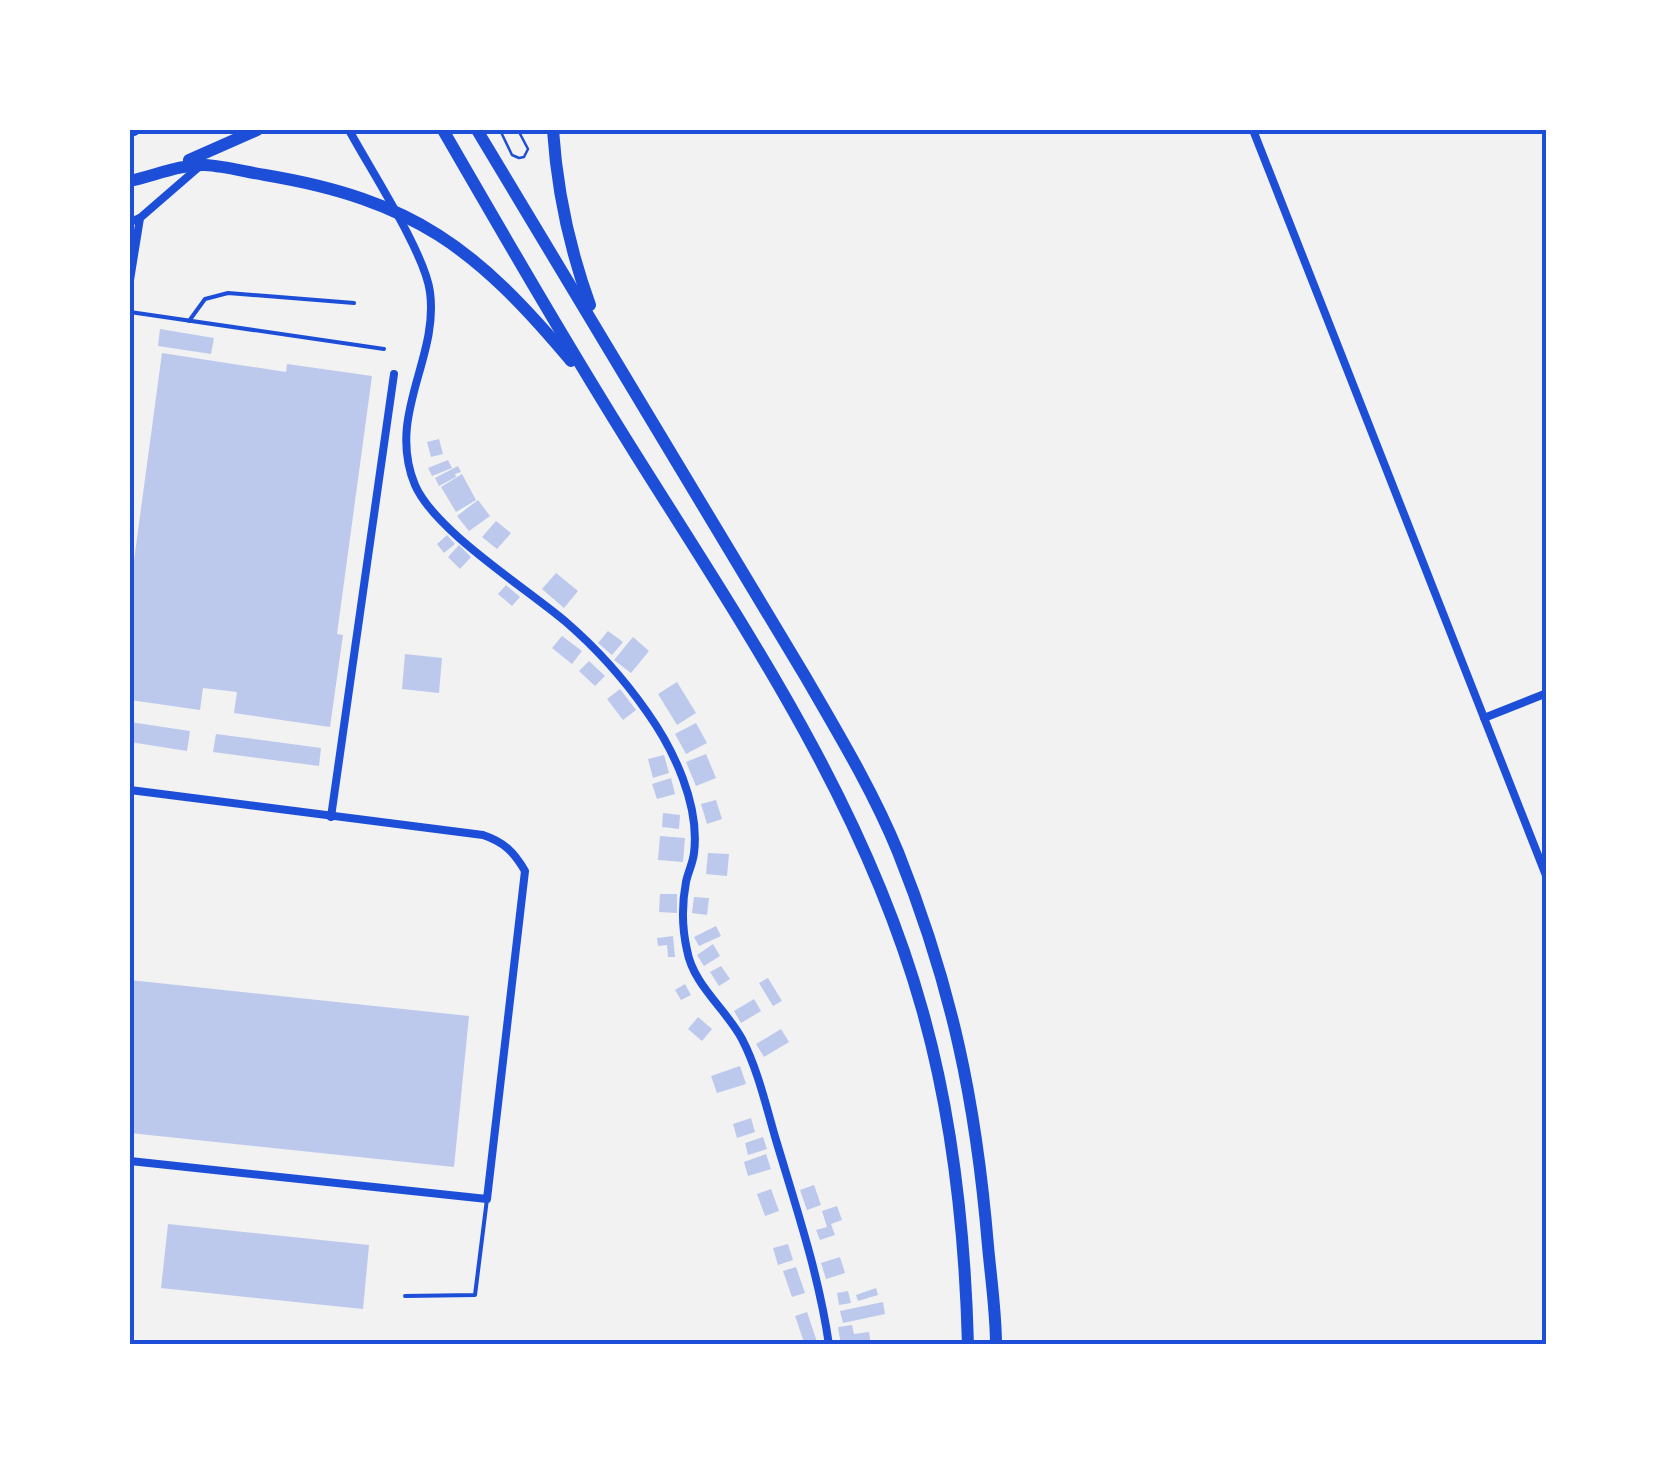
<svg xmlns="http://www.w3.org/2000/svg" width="1677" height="1475" viewBox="0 0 1677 1475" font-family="'Fira Sans',sans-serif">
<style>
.building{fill:#bdc9ec}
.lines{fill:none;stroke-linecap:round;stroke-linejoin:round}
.path{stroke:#1d4ed8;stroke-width:2.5}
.service{stroke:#1d4ed8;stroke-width:4}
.minor{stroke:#1d4ed8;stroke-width:8}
.trunk{stroke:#1d4ed8;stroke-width:12}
.neatline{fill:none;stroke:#1d4ed8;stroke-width:4}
</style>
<rect width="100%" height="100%" fill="#f2f2f2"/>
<g class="building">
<path d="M160 329 214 338 211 354 158 346Z"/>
<path d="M162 353 286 372 287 364 372 376 337 634 343 635 330 727 234 713 237 692 203 688 200 710 130 700V590Z"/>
<path d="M439 439 443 454 431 457 427 442Z"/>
<path d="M448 460 452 468 432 476 428 468Z"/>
<path d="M458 466 461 472 455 474 456 477 439 486 435 478Z"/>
<path d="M462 474 476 500 456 512 441 487Z"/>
<path d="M478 500 490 516 469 531 457 516Z"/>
<path d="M496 521 511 533 497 549 482 537Z"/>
<path d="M447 535 455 544 444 553 437 544Z"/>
<path d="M459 545 471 557 460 569 448 557Z"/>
<path d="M556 573 578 591 564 608 542 589Z"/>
<path d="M506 585 520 597 512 606 498 594Z"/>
<path d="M608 631 623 642 612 655 598 643Z"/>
<path d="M562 636 582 651 572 664 552 648Z"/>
<path d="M633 637 649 651 631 673 614 660Z"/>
<path d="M405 654 442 658 439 693 402 689Z"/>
<path d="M589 661 605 676 595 686 579 671Z"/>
<path d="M677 682 696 713 677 725 658 694Z"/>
<path d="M620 689 636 710 623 720 607 699Z"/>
<path d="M130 722 190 731 187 751 130 742Z"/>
<path d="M696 723 707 743 686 754 675 734Z"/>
<path d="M216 734 321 748 319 766 213 752Z"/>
<path d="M706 754 716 778 696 786 686 762Z"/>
<path d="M664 755 669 773 653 778 648 759Z"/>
<path d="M671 778 675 794 657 799 652 784Z"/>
<path d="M716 800 722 819 707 824 701 804Z"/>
<path d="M663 813 680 815 679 829 662 827Z"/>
<path d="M660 836 685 838 683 862 658 860Z"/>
<path d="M708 853 729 854 727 876 706 874Z"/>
<path d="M660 894H677V913L659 912Z"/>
<path d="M694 897 709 898 707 915 692 913Z"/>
<path d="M716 926 721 936 699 946 694 937Z"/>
<path d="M673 936 675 957H668L667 945 658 946 657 938Z"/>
<path d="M713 944 720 956 704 966 697 955Z"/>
<path d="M721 966 730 979 719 986 710 972Z"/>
<path d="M768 978 782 1001 773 1006 759 983Z"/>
<path d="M130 980 469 1016 454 1167 130 1133Z"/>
<path d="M685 984 691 995 681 1000 675 990Z"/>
<path d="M754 999 761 1011 741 1023 734 1011Z"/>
<path d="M698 1017 712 1029 702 1041 688 1029Z"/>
<path d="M781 1029 789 1042 764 1057 756 1044Z"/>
<path d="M740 1066 746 1084 717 1093 711 1076Z"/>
<path d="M751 1118 755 1132 737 1138 733 1124Z"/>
<path d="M763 1137 767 1149 748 1155 745 1143Z"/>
<path d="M766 1154 771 1169 748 1176 744 1162Z"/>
<path d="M814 1185 821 1205 807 1210 800 1190Z"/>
<path d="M771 1189 779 1211 765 1216 757 1194Z"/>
<path d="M837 1206 842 1220 831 1224 835 1235 820 1240 816 1230 827 1227 822 1211Z"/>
<path d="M168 1224 369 1245 363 1309 161 1288Z"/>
<path d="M788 1244 793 1260 778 1265 773 1248Z"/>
<path d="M840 1257 845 1273 826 1279 821 1263Z"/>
<path d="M796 1267 805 1293 792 1297 783 1271Z"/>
<path d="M876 1288 878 1295 858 1301 856 1295Z"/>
<path d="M848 1291 851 1303 839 1305 837 1293Z"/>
<path d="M883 1302 885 1314 843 1323 840 1311Z"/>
<path d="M807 1312 818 1345H805L795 1316Z"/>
<path d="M852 1325 854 1334 869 1332 871 1345H841L838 1327Z"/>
</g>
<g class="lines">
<path class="path" d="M500 130 512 155 519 158 524 157 528 149 518 130"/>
<g class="service">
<path d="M130 312 384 349"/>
<path d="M189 321 205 299 228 293 354 303"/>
<path d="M405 1296 475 1295 487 1199"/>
</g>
<g class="minor">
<path d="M349 130C370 169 425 253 430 292 439 359 386 415 415 485 435 531 526 588 566 622 596 648 624 679 647 712 674 750 700 805 694 853 693 863 688 872 686 882 682 903 682 928 687 950 693 985 726 1009 742 1039 758 1070 766 1106 776 1140 796 1207 819 1275 829 1345"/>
<path d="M1253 130 1547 878"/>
<path d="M130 222 140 218 200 166"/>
<path d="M130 280 140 218"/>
<path d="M1484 718 1547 693"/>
<path d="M130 790 483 835C504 842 514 852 525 871L487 1199 130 1161"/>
<path d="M331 817 394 374"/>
</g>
<g class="trunk">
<path d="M443 130C506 239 569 348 636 455 747 632 865 805 922 1009 953 1118 965 1232 968 1345"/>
<path d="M477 130 805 676C838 733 873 791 898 852 952 987 976 1102 988 1246 991 1279 996 1312 996 1345"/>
<path d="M553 130C557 191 569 247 590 305"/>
<path d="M130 131 134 130"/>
<path d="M189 160 257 130"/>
<path d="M130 181C153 176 182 164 205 165 225 166 246 172 265 175 414 200 476 248 571 361"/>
</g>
</g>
<rect width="1677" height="1475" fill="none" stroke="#ffffff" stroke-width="265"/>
<rect x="132" y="132" width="1412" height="1210" class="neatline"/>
</svg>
